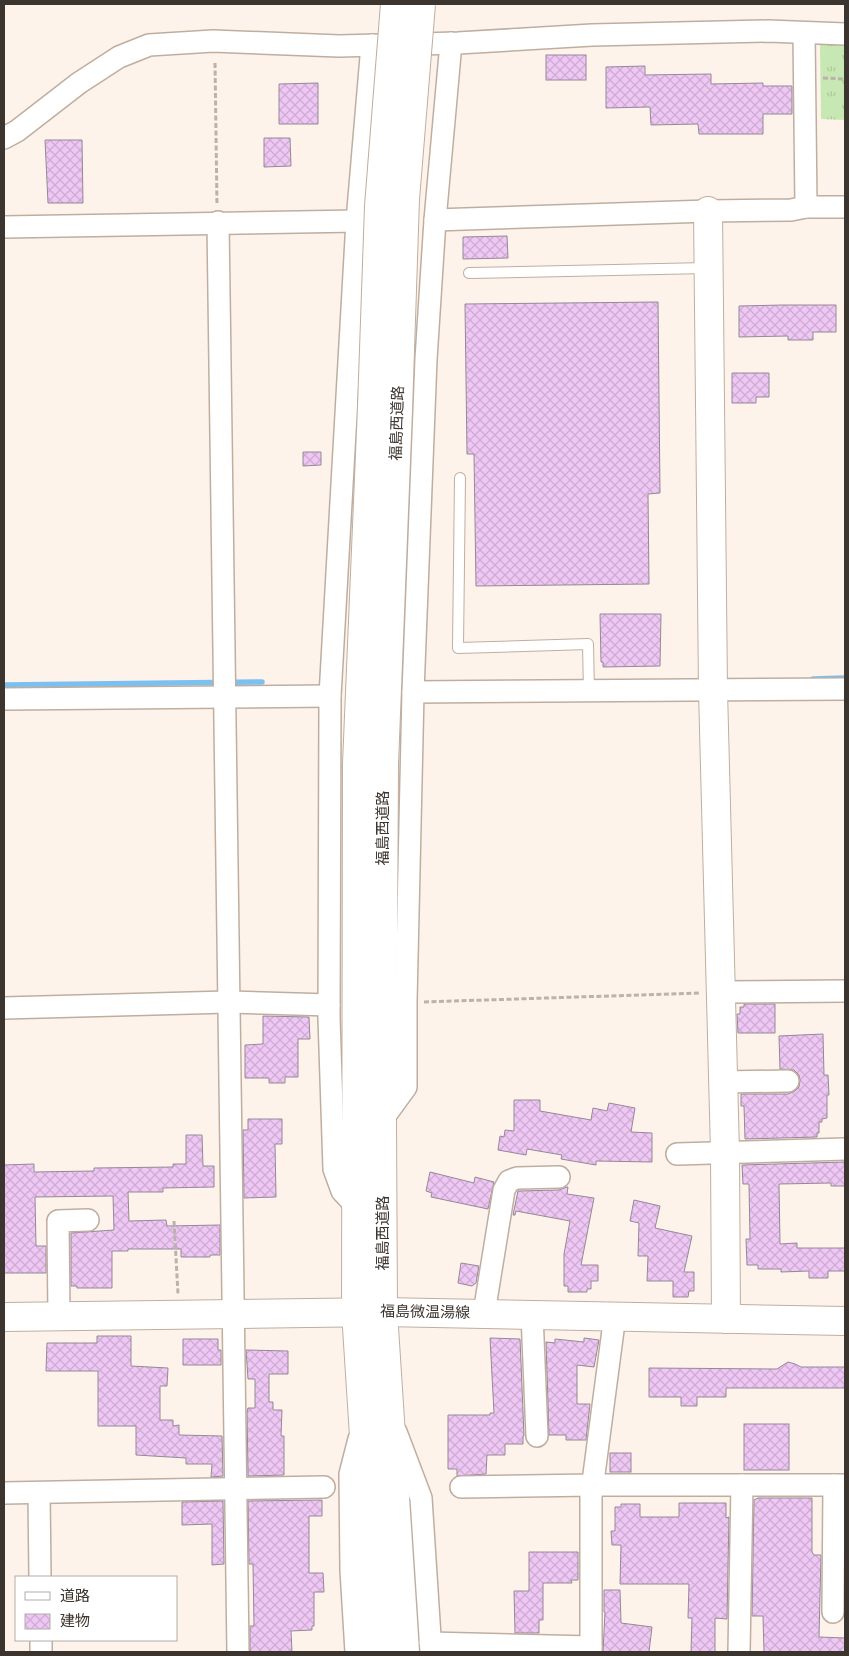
<svg xmlns="http://www.w3.org/2000/svg" width="849" height="1656" viewBox="0 0 849 1656" font-family="'Public Sans','Noto Sans JP',sans-serif">
<style>
.park{fill:url(#park-tufts)}
.lines{fill:none;stroke-linecap:round;stroke-linejoin:round}
.stream{stroke:#7ac1f2;stroke-width:5.5}
.building{fill:url(#building-cross-hatch);stroke:#958897}
.lane-casing{stroke:#bfaea0;stroke-width:12}
.street-casing{stroke:#bfaea0;stroke-width:24}
.secondary-casing{stroke:#bfaea0;stroke-width:30}
.highway-casing{stroke:#bfaea0;stroke-width:30}
.path{stroke:#bbb2aa;stroke-width:3;stroke-dasharray:5 2.5;stroke-linecap:butt}
.lane{stroke:#fff;stroke-width:10}
.street{stroke:#fff;stroke-width:21}
.secondary{stroke:#fff;stroke-width:28}
.highway{stroke:#fff;stroke-width:28}
.highway-bridge-casing{stroke:#bfaea0;stroke-width:30;stroke-linecap:butt}
.highway-bridge{stroke:#fff;stroke-width:28}
.labels{text-anchor:middle;stroke-width:4.5;stroke-linejoin:round;paint-order:stroke}
.street-label{font-size:15px;fill:#3c352f;stroke:#fff}
</style>
<defs>
<pattern id="park-tufts" width="24" height="20" patternUnits="userSpaceOnUse" patternTransform="scale(1.25)"><rect width="24" height="20" fill="#c7e8b3"/><path d="M3 7l-1-3M5 7V3M7 7l1-3M15 17l-1-3M17 17v-4M19 17l1-3" fill="none" stroke="#acc89a"/></pattern>
<pattern id="building-cross-hatch" width="8" height="8" patternUnits="userSpaceOnUse" patternTransform="scale(1.25)"><rect width="8" height="8" fill="#eec7f5"/><path d="M0 0l8 8M0 8l8-8" fill="none" stroke="#cdacd2"/></pattern>
</defs>
<rect width="100%" height="100%" fill="#fef3ea"/>
<path class="park" d="M820 44 845 45V120L821 119Z"/>
<g class="lines">
<g class="stream">
<path d="M813 679 845 678"/>
<path d="M4 685 262 682"/>
</g>
</g>
<g class="building">
<rect x="546" y="55" width="40" height="25"/>
<path d="M645 66V75L711 74V84L763 83V86H792V114H763V134H699L698 124 651 125 650 107 606 108V67Z"/>
<path d="M318 83V124H279V84Z"/>
<path d="M264 138H290L291 166 264 167Z"/>
<path d="M45 140H82L83 203H48Z"/>
<path d="M507 236 508 258 463 259V237Z"/>
<path d="M658 302 660 493 648 494 649 584 476 586 474 454H467L465 304Z"/>
<path d="M783 305H836V332H813V340H788V336L739 337V306Z"/>
<path d="M732 373H769V397H756V403H732Z"/>
<path d="M303 452H321V465L303 466Z"/>
<path d="M600 614H661L660 666 603 667V662H601Z"/>
<path d="M744 1004H775V1033H738L737 1014H740V1007H744Z"/>
<path d="M263 1016 309 1017 310 1039H298V1077H285V1083H269V1078H245V1045L263 1044Z"/>
<path d="M823 1034 824 1075H828L829 1095H827V1118L822 1119V1122H819V1133H817V1137L745 1139 744 1106H741V1094H788L795 1091 799 1087 800 1080 799 1075 794 1070 780 1069 779 1036Z"/>
<path d="M514 1100H540V1111L591 1120 593 1108 607 1111 609 1103 635 1108 631 1132 652 1133V1162L596 1161V1165L561 1159 562 1155 527 1149 526 1155 498 1150 500 1136 504 1137 505 1130 514 1131Z"/>
<path d="M248 1119H282V1144H275L276 1197 244 1198 243 1130H248Z"/>
<path d="M186 1135H202L203 1166H214V1187L163 1188V1192H128L129 1221 166 1220 167 1226 220 1225V1255H210V1257H181V1249H128V1251H112V1288H77V1286H71V1233L114 1230 113 1196 35 1197 36 1246H46V1273H4V1165L34 1164V1172L94 1171V1168L173 1167V1164H186Z"/>
<path d="M845 1162V1186H831V1183L779 1184 780 1244 797 1243V1248H845V1271H828V1278H809V1271L781 1272V1269H758V1265H747L746 1239H750L749 1184H743L742 1165Z"/>
<path d="M430 1172 474 1183 475 1177 494 1182 488 1209 431 1197 432 1193 426 1191Z"/>
<path d="M567 1187H568L567 1194 594 1198 581 1265H598V1281H591V1289H587V1292H568V1286H564V1254L570 1221 516 1211 515 1215H513L518 1191 559 1190Z"/>
<path d="M634 1200 660 1206 655 1228 692 1236 684 1272H694V1291H689L688 1297H673V1281H647L648 1256H638L639 1223 630 1221Z"/>
<path d="M461 1263 479 1266 476 1283 472 1286 458 1283Z"/>
<path d="M97 1336H131V1366L168 1368 167 1386H160V1420H173V1426L179 1425V1435L222 1436 223 1476 211 1477 212 1464H186V1458L136 1455V1426H98V1371H46L47 1343H97Z"/>
<path d="M490 1338 520 1339 524 1436H523V1444H505V1455H487L486 1474 457 1476V1469H448V1415H490V1413H494Z"/>
<path d="M584 1338 599 1340 594 1367 577 1365V1404H590L586 1440H566V1435H549L546 1342 555 1343V1339L584 1342Z"/>
<path d="M183 1339H218V1350H221V1365H183Z"/>
<path d="M246 1350 288 1351V1374H269V1402H273V1410H282L281 1436H284V1475L248 1476 247 1412 248 1408H255V1379H248Z"/>
<path d="M788 1362 795 1364 801 1367H845V1388H726V1397H697V1406H681V1397H649V1368L777 1369Z"/>
<rect x="744" y="1424" width="45" height="46"/>
<rect x="610" y="1453" width="21" height="19"/>
<path d="M758 1498H812V1552L814 1555H821L819 1637 845 1638V1652H764L763 1616H752L754 1500Z"/>
<path d="M322 1500V1516H309V1573H323L324 1592H314V1626H312V1630L291 1631 292 1652H250V1626H254L253 1564H249L248 1501Z"/>
<path d="M223 1501 224 1564 212 1565V1524L182 1525V1502Z"/>
<path d="M679 1503H726V1518L729 1517 727 1619 715 1618V1652H691L692 1618H688L689 1584H620L621 1545H612L611 1531H615V1507H621V1504H640V1517H679Z"/>
<path d="M529 1552H578V1580H571L572 1583H543V1620H539V1633H515L514 1591H529Z"/>
<path d="M604 1590H620L621 1623 652 1627 649 1652H603L605 1612H604Z"/>
</g>
<g class="lines">
<g class="lane-casing">
<g id="lane">
<path d="M469 273 707 268"/>
<path d="M460 478 458 648 588 644 589 692"/>
</g>
</g>
<g class="street-casing">
<g id="street">
<path d="M4 138 17 131 79 83 119 57 149 45 213 41 339 46 458 43 592 35 768 31 845 34"/>
<path d="M806 207H845"/>
<path d="M435 220 708 211 791 210 806 207 804 33"/>
<path d="M218 222 238 1652"/>
<path d="M4 227 357 221"/>
<path d="M413 692 845 689"/>
<path d="M4 699 330 696"/>
<path d="M720 992 845 991"/>
<path d="M4 1008 228 1002 329 1005"/>
<path d="M723 1082 788 1081"/>
<path d="M382 1120 406 1087V1002L413 692 426 359 435 220 451 43"/>
<path d="M677 1154 845 1149"/>
<path d="M356 1206 342 1191 334 1169 329 1018 330 696 357 221 372 45"/>
<path d="M484 1313 504 1190 509 1181 517 1178 559 1177"/>
<path d="M532 1314 537 1436"/>
<path d="M59 1316 58 1221 88 1220"/>
<path d="M396 1432 421 1498 431 1652"/>
<path d="M461 1487 593 1485H845"/>
<path d="M4 1493 324 1487"/>
<path d="M39 1493 40 1577"/>
<path d="M833 1612 834 1485"/>
<path d="M41 1640V1652"/>
<path d="M430 1643 591 1647"/>
<path d="M356 1652 351 1570 350 1474 359 1439"/>
<path d="M591 1652V1497L615 1315"/>
<path d="M739 1652 742 1485"/>
</g>
</g>
<g class="secondary-casing">
<g id="secondary">
<path d="M708 211 713 690 725 1152 726 1319"/>
<path d="M4 1317 383 1312 845 1321"/>
</g>
</g>
<g class="highway-casing">
<g id="highway">
<path d="M372 407 357 764 356 1312 378 1652"/>
<path d="M398 410 384 764 382 1120 383 1312 405 1652"/>
</g>
</g>
<g class="path">
<path d="M215 63 217 205"/>
<path d="M823 78 845 79"/>
<path d="M424 1002 700 993"/>
<path d="M174 1221 178 1294"/>
</g>
<use href="#lane" class="lane"/>
<use href="#street" class="street"/>
<use href="#secondary" class="secondary"/>
<use href="#highway" class="highway"/>
<g class="highway-bridge-casing">
<g id="highway-bridge">
<path d="M372 407 379 206 395 4"/>
<path d="M398 410 405 199 421 4"/>
</g>
</g>
<use href="#highway-bridge" class="highway-bridge"/>
</g>
<g class="labels">
<g class="street-label">
<text transform="translate(397 423) rotate(-88)" y="5">福島西道路</text>
<text transform="translate(383 828) rotate(-90)" y="5">福島西道路</text>
<text transform="translate(383 1233) rotate(-90)" y="5">福島西道路</text>
<text transform="translate(425 1312) rotate(1)" y="5">福島微温湯線</text>
</g>
</g>
<rect width="849" height="1656" fill="none" stroke="#3c352f" stroke-width="10"/>
<rect x="15" y="1576" width="162" height="65" fill="#ffffff" stroke="#b1aeac"/>
<rect x="25" y="1592" width="25" height="8" fill="#ffffff" stroke="#b1aeac"/>
<text x="60" y="1601" font-size="15" fill="#3c352f">道路</text>
<rect x="25" y="1614" width="25" height="15" fill="url(#building-cross-hatch)" stroke="#b1aeac"/>
<text x="60" y="1626" font-size="15" fill="#3c352f">建物</text>
</svg>
